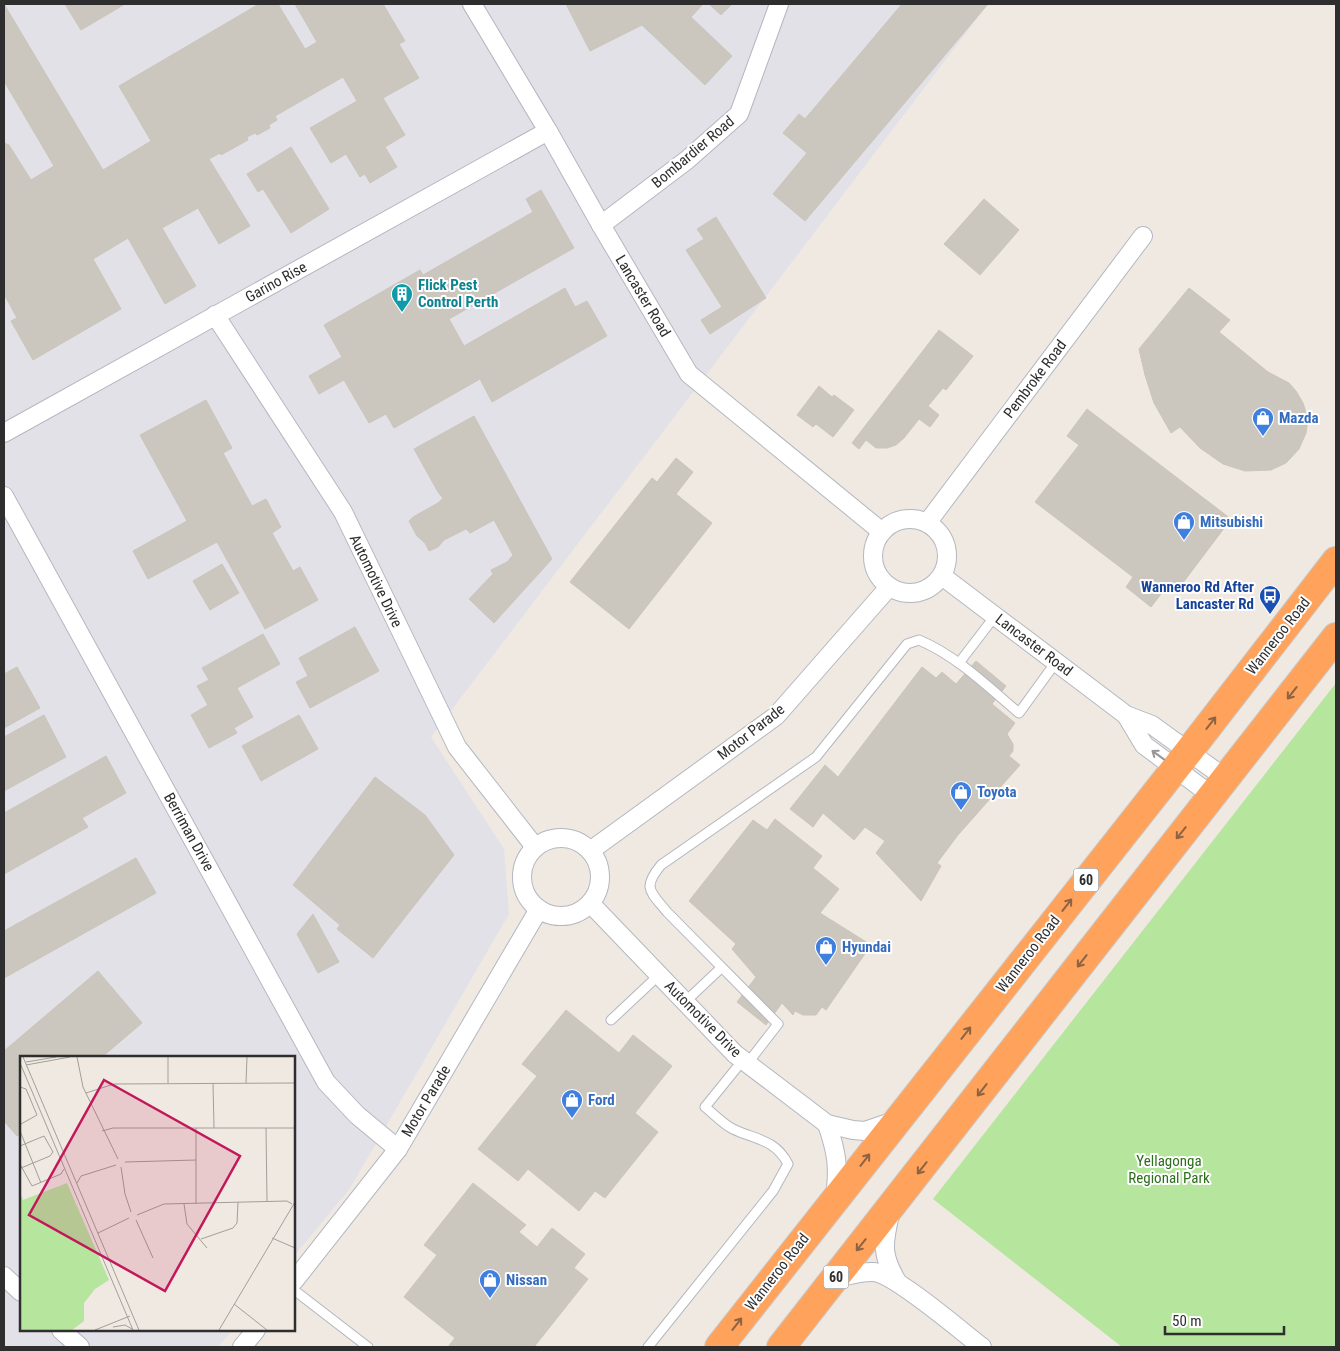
<svg xmlns="http://www.w3.org/2000/svg" width="1340" height="1351" viewBox="0 0 1340 1351" font-family="'Roboto Condensed',sans-serif">
<style>
.industrial{fill:#e3e1e8}
.green{fill:#b6e59e}
.building{fill:#cbc7bf;stroke:#cbc5ba}
.lines{fill:none;stroke-linecap:round;stroke-linejoin:round}
.lane-casing{stroke:#b4b7c1;stroke-width:11}
.street-casing{stroke:#b4b7c1;stroke-width:20}
.highway-casing{stroke:#c9c9c9;stroke-width:30}
.lane{stroke:#fff;stroke-width:9}
.street{stroke:#fff;stroke-width:18}
.highway{stroke:#ffa35c;stroke-width:28}
.oneway{stroke:#8c6343}
.oneway2{stroke:#969696}
.labels{text-anchor:middle;stroke-width:4;stroke-linejoin:round;paint-order:stroke}
.shield{fill:#fff;stroke:#6d6d6d;stroke-width:1}
.shield-label{font-size:14px;font-weight:bold;fill:#2e2e2e}
.street-label{font-size:15px;fill:#2e2e2e;stroke:#fff}
.culture-label{font-size:15px;font-weight:bold;fill:#0d838f;stroke:#fff;text-anchor:start}
.shop-label{font-size:15px;font-weight:bold;fill:#366cbe;stroke:#fff;text-anchor:start}
.transit-label{font-size:15px;font-weight:bold;fill:#164399;stroke:#fff;text-anchor:end}
.park-label{font-size:15px;fill:#2c6e1b;stroke:#fff}
.inset-road{fill:none;stroke:#a29e99;stroke-width:1}
.view{fill:#c2185b;fill-opacity:0.15;stroke:#c2185b;stroke-width:2.5}
.inset-edge{fill:none;stroke:#2e2e2e;stroke-width:2.5}
</style>
<rect width="100%" height="100%" fill="#efe9e1"/>
<path class="industrial" d="M4 4H988L431 737 504 849 509 914 349 1190 294 1256V1057H21V1330H233L218 1347H4Z"/>
<path class="green" d="M1336 683V1347H1122L933 1199Z"/>
<g class="building">
<path d="M4 4 103 170 151 141 119 86 259 4H278L305 49 317 42 295 4H383L405 41 399 44 419 78 383 98 405 135 385 147 397 167 370 183 365 174 360 177 346 154 331 163 310 128 357 101 343 77 275 116 277 120 269 125 270 128 257 135 255 133 247 137 248 140 221 155 220 153 209 159 250 226 219 244 198 208 162 228 196 286 165 304 128 238 93 259 121 309 33 360 11 321 17 318 4 294V143L9 145 31 180 54 166 4 81Z"/>
<path d="M65 4H125L81 30Z"/>
<path d="M566 4H703L691 17 732 56 705 85 642 25 590 51Z"/>
<path d="M709 4H732L721 15Z"/>
<path d="M902 4H988L805 221 773 194 807 153 783 133 799 114 805 119Z"/>
<path d="M291 147 329 209 291 233 263 189 258 192 247 174Z"/>
<path d="M541 190 574 248 449 319 464 346 565 288 575 307 587 301 607 336 492 402 480 379 394 428 386 414 369 423 344 380 319 394 309 376 342 357 324 325 420 270 423 275 533 212 526 199Z"/>
<path d="M984 199 1019 230 980 275 944 244Z"/>
<path d="M716 217 766 298 710 334 701 320 722 307 686 250 704 239 697 229Z"/>
<path d="M1189 288 1230 320 1219 332 1268 372 1289 383 1296 391 1303 403 1308 419 1306 433 1299 449 1286 463 1271 470 1245 471 1223 464 1200 448 1180 427 1171 433 1154 403 1145 375 1139 349Z"/>
<path d="M939 330 973 356 946 390 943 388 928 406 939 415 930 427 919 419 904 438 896 445 887 448H876L866 440 859 449 852 443Z"/>
<path d="M819 386 832 397 834 395 854 410 833 437 816 424 813 427 797 415Z"/>
<path d="M206 400 232 448 223 453 252 506 266 499 281 527 272 533 293 571 300 567 318 600 265 629 217 542 148 579 133 551 187 521 140 435Z"/>
<path d="M1087 409 1231 519 1179 588 1171 581 1151 607 1126 587 1133 577 1035 502 1079 445 1067 436Z"/>
<path d="M474 416 552 559 494 623 469 599 493 574 491 570 507 562 513 555 494 520 470 533 466 529 444 540 438 547 429 551 425 543 417 536 409 521 413 517 438 503 443 498 438 492 414 449Z"/>
<path d="M676 458 693 472 676 494 712 523 629 629 570 582 652 478 657 482Z"/>
<path d="M222 564 239 593 210 610 193 581Z"/>
<path d="M355 627 379 671 310 708 296 682 308 676 299 658Z"/>
<path d="M263 634 280 664 237 688 253 717 234 728 237 733 209 748 191 715 208 705 197 686 209 680 202 668Z"/>
<path d="M976 661 1006 686 992 704 1015 723 1007 734 1013 744V751L1009 756 1020 765 958 835 937 863 941 866 921 901 876 853 885 841 865 827 854 840 823 813 813 827 790 809 825 765 838 777 922 667 936 678 942 672 956 684Z"/>
<path d="M17 667 40 708 4 728V674Z"/>
<path d="M44 715 66 757 4 791V737Z"/>
<path d="M299 715 318 749 261 781 242 746Z"/>
<path d="M106 756 126 793 82 818 88 827 4 874V813Z"/>
<path d="M375 777 425 815 454 855 373 958 337 929 340 925 293 885Z"/>
<path d="M775 819 822 856 813 868 839 889 820 913 871 945 826 1010 822 1007 816 1015H803L795 1011 793 1015 782 1003 766 1025 737 1002 756 977 732 949 736 944 689 901 753 820 767 830Z"/>
<path d="M136 858 156 893 4 978V931Z"/>
<path d="M313 914 339 962 318 973 297 934Z"/>
<path d="M98 971 142 1023 102 1057H21V1133L17 1136 4 1121V1051Z"/>
<path d="M566 1010 619 1053 633 1035 672 1066 635 1113 658 1132 605 1198 595 1191 579 1211 528 1169 518 1181 478 1149 537 1076 522 1064Z"/>
<path d="M473 1183 526 1225 519 1232 537 1247 552 1228 585 1254 574 1268 588 1279 534 1347H448L455 1338 404 1297 437 1255 424 1245Z"/>
</g>
<g class="lines">
<g class="lane-casing">
<g id="lane">
<path d="M959 663 995 616"/>
<path d="M685 1002 721 968"/>
<path d="M611 1020 659 975"/>
<path d="M747 1064 778 1024 667 912C650 891 642 888 661 865L816 757 907 644 919 640C957 656 988 687 1019 713L1056 662"/>
<path d="M294 1290 368 1347"/>
<path d="M648 1347 773 1191 788 1164C775 1139 756 1140 733 1129 723 1124 714 1114 705 1107L743 1060"/>
</g>
</g>
<g class="street-casing">
<g id="street">
<path d="M472 4 548 131 601 225 689 374 882 532"/>
<path d="M601 225 687 160 739 114 779 4"/>
<path d="M215 315 343 512 457 747 535 847"/>
<path d="M4 433 548 131"/>
<path d="M4 496 326 1082 357 1115 398 1149"/>
<circle cx="910" cy="556" r="37"/>
<path d="M927 523 1143 236"/>
<path d="M942 576 1126 715 1152 725 1225 778"/>
<path d="M1126 715 1144 745 1211 795"/>
<circle cx="561" cy="877" r="39"/>
<path d="M590 851 776 716 889 587"/>
<path d="M590 903 735 1054 827 1124 853 1130 865 1131 897 1120"/>
<path d="M827 1124C837 1153 839 1167 835 1198"/>
<path d="M890 1214C883 1245 881 1255 898 1283"/>
<path d="M4 1276 21 1292"/>
<path d="M835 1278C847 1276 862 1271 874 1272 895 1274 961 1331 982 1347"/>
<path d="M294 1281 398 1149 539 909"/>
<path d="M61 1330 80 1347"/>
<path d="M242 1347 256 1330"/>
</g>
</g>
<g class="highway-casing">
<g id="highway">
<path d="M719 1347 1189 751 1336 561"/>
<path d="M781 1347C967 1111 1150 873 1336 637"/>
</g>
</g>
<use href="#lane" class="lane"/>
<use href="#street" class="street"/>
<use href="#highway" class="highway"/>
</g>
<defs><path id="oneway-shaft" d="M-6 0H5M1.5-3L5.5 0L1.5 3" fill="none" stroke-width="1.6" stroke-linecap="round" stroke-linejoin="round" transform="scale(1.25)"/></defs>
<g class="oneway">
<use href="#oneway-shaft" transform="translate(1292 693) rotate(128)"/>
<use href="#oneway-shaft" transform="translate(1211 723) rotate(-52)"/>
<use href="#oneway-shaft" transform="translate(1181 833) rotate(129)"/>
<use href="#oneway-shaft" transform="translate(1067 905) rotate(-52)"/>
<use href="#oneway-shaft" transform="translate(1082 961) rotate(128)"/>
<use href="#oneway-shaft" transform="translate(966 1033) rotate(-52)"/>
<use href="#oneway-shaft" transform="translate(982 1090) rotate(128)"/>
<use href="#oneway-shaft" transform="translate(865 1160) rotate(-52)"/>
<use href="#oneway-shaft" transform="translate(922 1168) rotate(128)"/>
<use href="#oneway-shaft" transform="translate(861 1245) rotate(129)"/>
<use href="#oneway-shaft" transform="translate(737 1324) rotate(-52)"/>
</g>
<use class="oneway2" href="#oneway-shaft" transform="translate(1158 755) rotate(-144)"/>
<defs>
<g id="building-pin" transform="scale(1.125)"><path d="M0 17L-7.5 6A9.5 9.5 0 1 1 7.5 6Z" fill="#0f9aa8" stroke="#fff"/><path d="M-4-6H4V6H1V3H-1V6H-4ZM-2.5-4.3h1.7v1.8h-1.7ZM.8-4.3h1.7v1.8H.8ZM-2.5-1h1.7V.8h-1.7ZM.8-1h1.7V.8H.8Z" fill="#fff"/></g>
<g id="shop-pin" transform="scale(1.125)"><path d="M0 17L-7.5 6A9.5 9.5 0 1 1 7.5 6Z" fill="#3f7fe0" stroke="#fff"/><path d="M-5-2.5h2.3a2.7 3.5 0 0 1 5.4 0H5L5.5 6h-11ZM-1.5-2.5h3a1.5 2.3 0 0 0-3 0Z" fill="#fff"/></g>
<g id="bus-pin" transform="scale(1.125)"><path d="M0 17L-7.5 6A9.5 9.5 0 1 1 7.5 6Z" fill="#1a4fb4" stroke="#fff"/><path d="M-5-6H5V4H4V6H2V4H-2V6H-4V4H-5ZM-3.5-4V0h7V-4ZM-3.5 1.2v1.5H-2V1.2ZM2 1.2v1.5H3.5V1.2Z" fill="#fff"/></g>
</defs>
<g fill-rule="evenodd">
<use href="#building-pin" x="402" y="294"/>
<use href="#shop-pin" x="1263" y="418"/>
<use href="#shop-pin" x="1184" y="522"/>
<use href="#bus-pin" x="1270" y="596"/>
<use href="#shop-pin" x="961" y="792"/>
<use href="#shop-pin" x="826" y="947"/>
<use href="#shop-pin" x="572" y="1100"/>
<use href="#shop-pin" x="490" y="1280"/>
</g>
<g class="labels">
<g class="shield">
<rect x="1073.5" y="868.5" width="25" height="23" rx="4"/>
<rect x="823.5" y="1265.5" width="25" height="23" rx="4"/>
</g>
<g class="shield-label">
<text x="1086" y="885">60</text>
<text x="836" y="1282">60</text>
</g>
<g class="street-label">
<text transform="translate(693 152) rotate(-40)" y="5">Bombardier Road</text>
<text transform="translate(276 282) rotate(-29)" y="5">Garino Rise</text>
<text transform="translate(643 296) rotate(59)" y="5">Lancaster Road</text>
<text transform="translate(1035 379) rotate(-53)" y="5">Pembroke Road</text>
<text transform="translate(376 581) rotate(64)" y="5">Automotive Drive</text>
<text transform="translate(1278 636) rotate(-52)" y="5">Wanneroo Road</text>
<text transform="translate(1034 645) rotate(37)" y="5">Lancaster Road</text>
<text transform="translate(751 732) rotate(-38)" y="5">Motor Parade</text>
<text transform="translate(189 832) rotate(61)" y="5">Berriman Drive</text>
<text transform="translate(1028 954) rotate(-52)" y="5">Wanneroo Road</text>
<text transform="translate(703 1019) rotate(45)" y="5">Automotive Drive</text>
<text transform="translate(426 1101) rotate(-59)" y="5">Motor Parade</text>
<text transform="translate(777 1272) rotate(-52)" y="5">Wanneroo Road</text>
</g>
<g class="culture-label">
<text x="418" y="290">Flick Pest<tspan x="418" dy="17">Control Perth</tspan></text>
</g>
<g class="shop-label">
<text x="1279" y="423">Mazda</text>
<text x="1200" y="527">Mitsubishi</text>
<text x="977" y="797">Toyota</text>
<text x="842" y="952">Hyundai</text>
<text x="588" y="1105">Ford</text>
<text x="506" y="1285">Nissan</text>
</g>
<g class="transit-label">
<text x="1254" y="592">Wanneroo Rd After<tspan x="1254" dy="17">Lancaster Rd</tspan></text>
</g>
<g class="park-label">
<text x="1169" y="1166">Yellagonga<tspan x="1169" dy="17">Regional Park</tspan></text>
</g>
</g>
<g transform="translate(20 1056)">
<rect width="275" height="275" fill="#efe9e1"/>
<path d="M47 127 89 224 75 233 64 247V265L52 274H0V137L3 144Z" fill="#b6e59e"/>
<path class="inset-road" d="M3 1 119 274M57 1 63 31 98 103M6 6 36 1M0 7 113 274M6 9 50 1M148 27V1M193 27 194 72M226 27 227 1M0 31 6 33 17 59 1 68M66 37 94 28 275 27M176 72V148M246 72 247 145M0 75 21 127M82 75 93 72H275M0 90 24 80 33 96 30 100 1 112M105 106 176 104M0 108 12 130 41 118 44 113M101 111 105 138 111 156M57 127 61 120 96 109M164 148 167 168 187 192M117 159 144 148 267 145 272 148M116 164 133 202M78 177 109 162M252 182 275 192M181 183 213 172 217 167 218 146M214 248 247 274M93 271 105 269 112 273M75 274 110 260M199 274 275 146"/>
<path class="view" d="M84 24 220 100 145 235 9 159Z"/>
<rect width="275" height="275" class="inset-edge"/>
</g>
<rect width="1340" height="1351" fill="none" stroke="#2e2e2e" stroke-width="10"/>
<path d="M1165 1326v8h119v-8" fill="none" stroke="#2e2e2e" stroke-width="2.5"/>
<text x="1172" y="1326" font-size="15" fill="#2e2e2e" stroke="#ffffff" stroke-width="4" paint-order="stroke">50 m</text>
</svg>
